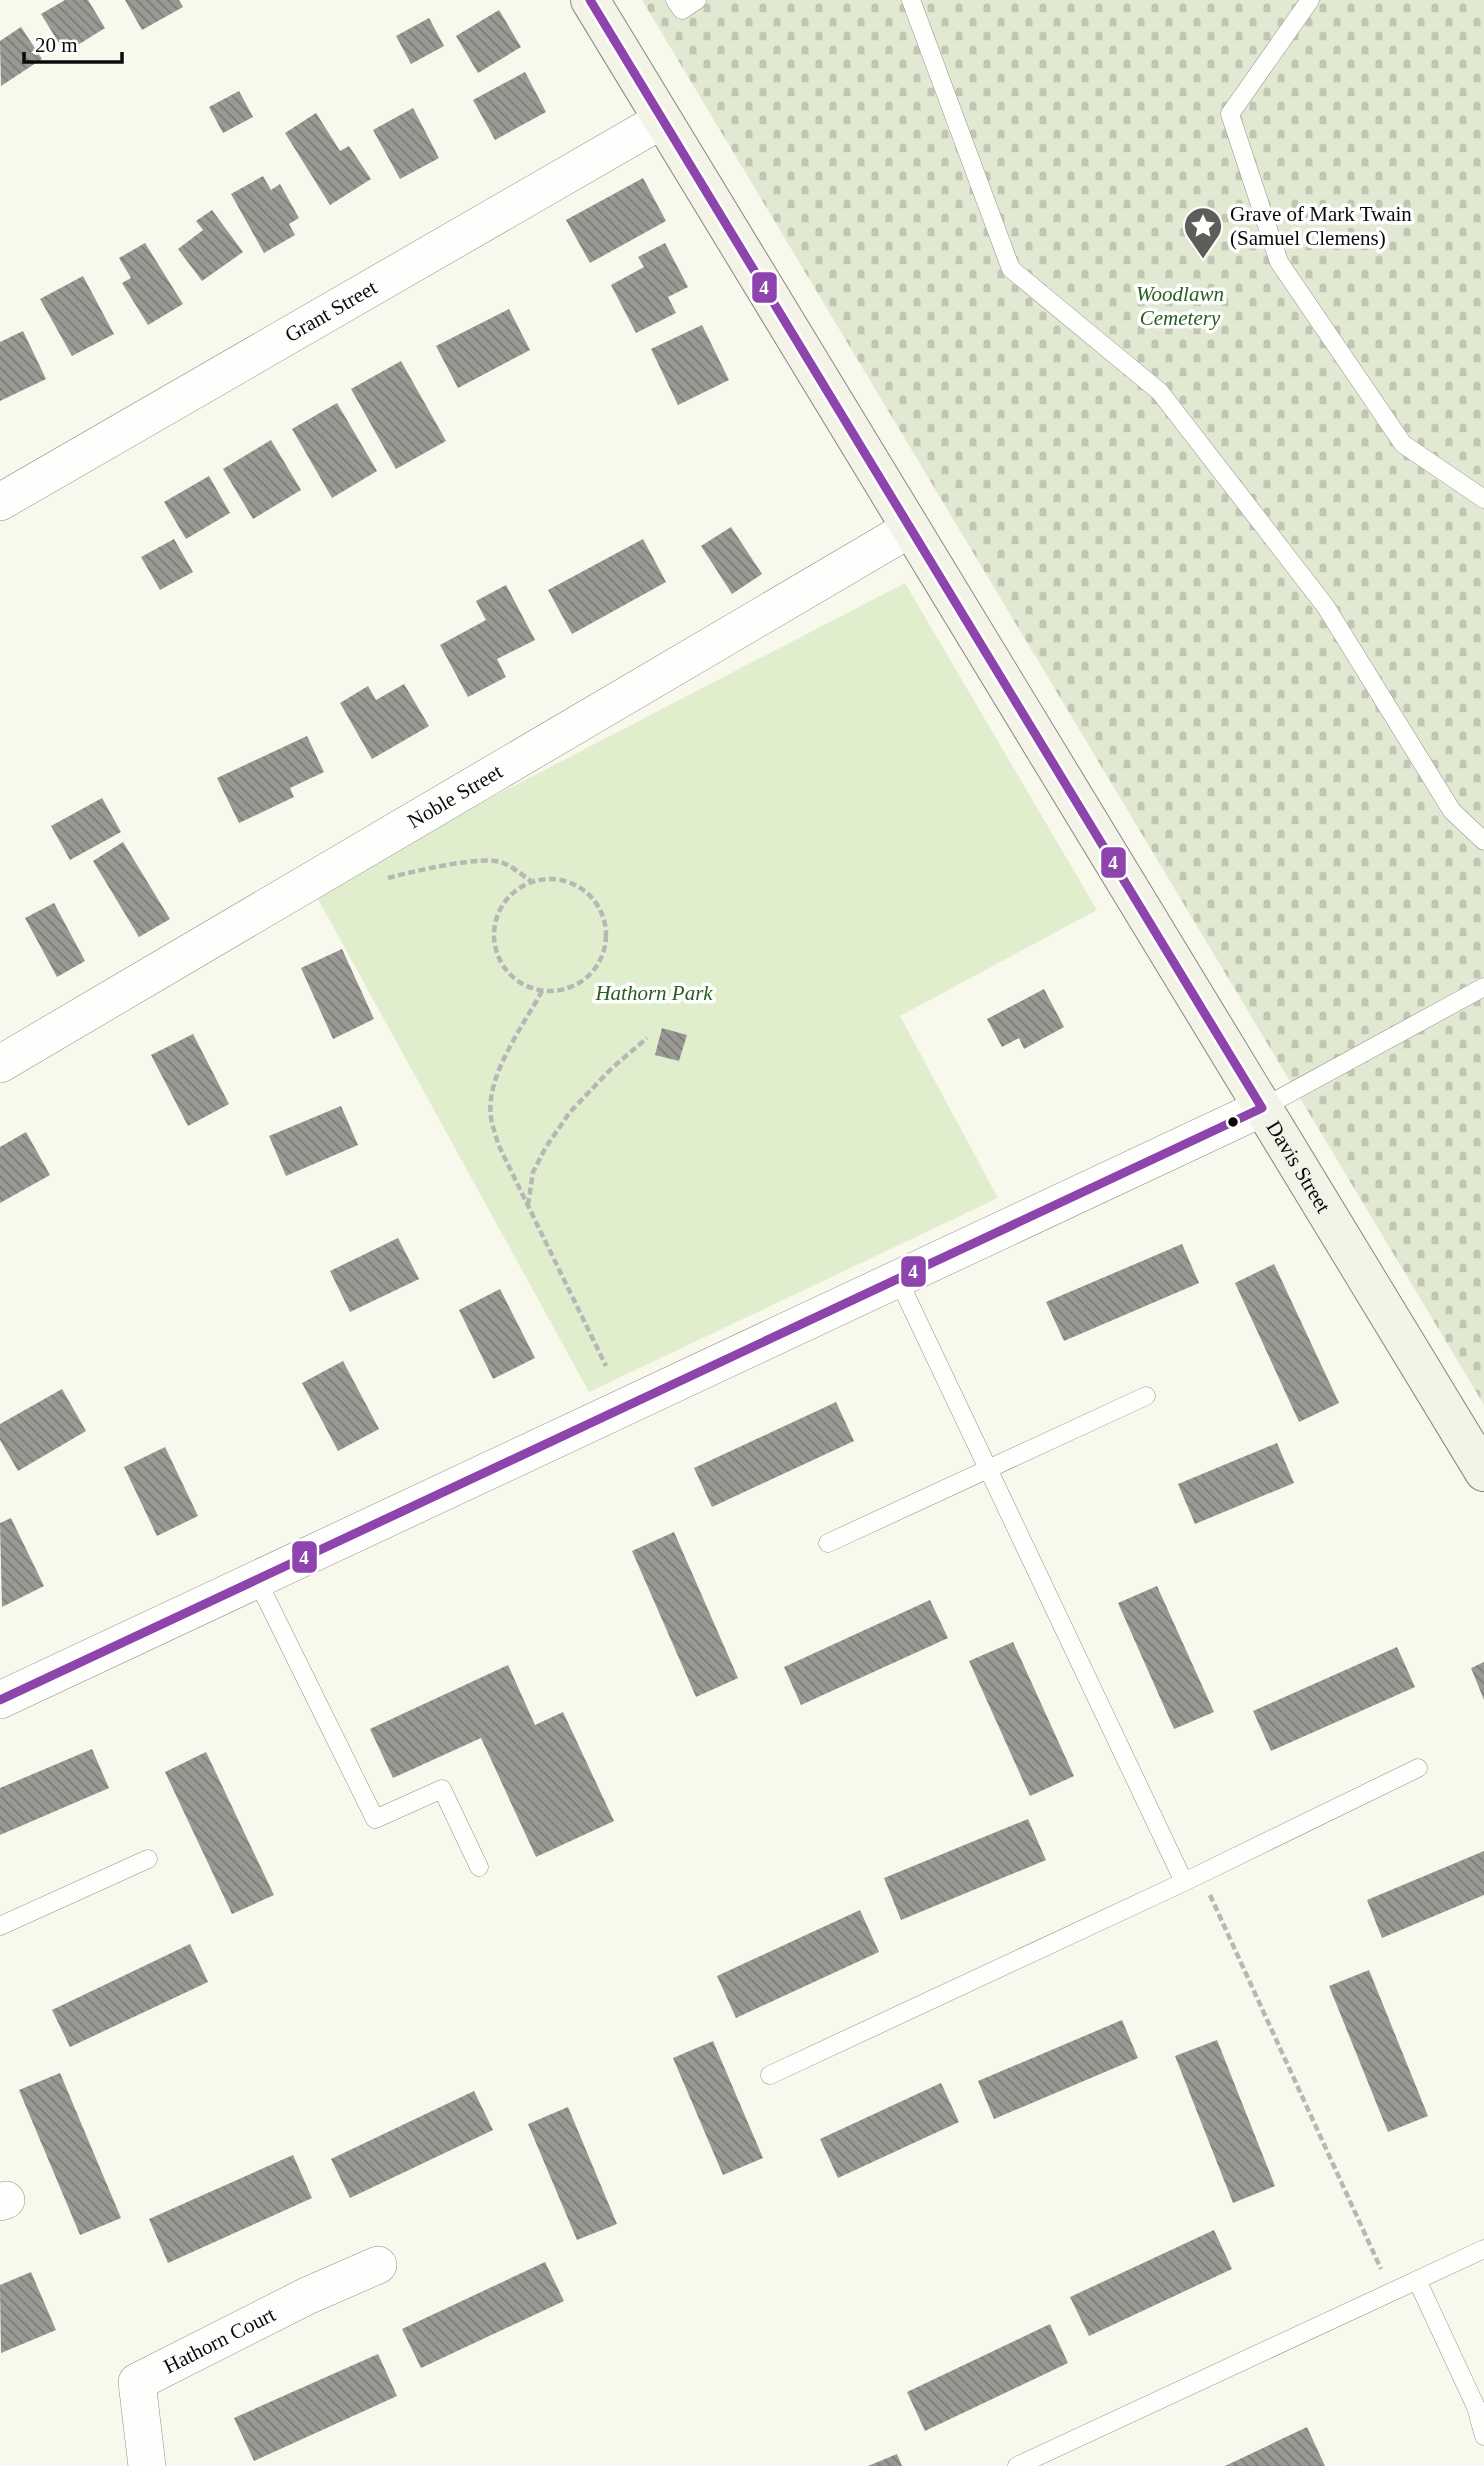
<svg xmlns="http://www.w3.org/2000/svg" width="1484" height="2466" viewBox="0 0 1484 2466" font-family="Georgia,serif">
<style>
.cemetery{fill:url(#cemetery-stones)}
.park{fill:#e0eece}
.building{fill:url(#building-back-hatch)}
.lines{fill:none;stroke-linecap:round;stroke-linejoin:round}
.lane-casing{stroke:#92918c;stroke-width:19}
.street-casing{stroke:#92918c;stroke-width:38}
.secondary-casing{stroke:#888883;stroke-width:40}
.path{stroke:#b7b7b5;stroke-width:4.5;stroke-dasharray:7 3.5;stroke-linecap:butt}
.lane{stroke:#fefefc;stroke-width:18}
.street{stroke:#fefefc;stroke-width:37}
.secondary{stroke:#f4f3e7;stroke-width:38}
.bus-1-casing{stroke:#fff;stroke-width:14}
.bus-1{stroke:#8e44ad;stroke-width:9}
.bus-dot{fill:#0a0a0a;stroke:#fff;stroke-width:2.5}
.labels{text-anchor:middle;stroke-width:7;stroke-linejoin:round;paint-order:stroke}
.poi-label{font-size:21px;fill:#0a0a0a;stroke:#fff;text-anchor:start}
.park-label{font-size:21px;font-style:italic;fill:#275e1e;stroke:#fff}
.street-label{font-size:21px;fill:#0a0a0a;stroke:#fff}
.line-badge{stroke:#fff;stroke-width:2.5}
.badge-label{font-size:19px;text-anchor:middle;font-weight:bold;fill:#fff}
</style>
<defs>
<pattern id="cemetery-stones" width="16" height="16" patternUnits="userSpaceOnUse" patternTransform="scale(1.75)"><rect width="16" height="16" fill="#e2e9d2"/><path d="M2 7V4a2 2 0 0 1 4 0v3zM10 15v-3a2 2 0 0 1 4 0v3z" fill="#c1c6b3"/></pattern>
<pattern id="building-back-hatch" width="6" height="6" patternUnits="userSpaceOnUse" patternTransform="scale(1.75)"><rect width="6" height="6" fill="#9b9994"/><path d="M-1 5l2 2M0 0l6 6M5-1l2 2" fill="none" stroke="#7d7b77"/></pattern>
</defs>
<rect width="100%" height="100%" fill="#f9f8ed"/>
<path class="cemetery" d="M642 0H1484V1405Z"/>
<path class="park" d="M905 583 1097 910 900 1016 998 1198 589 1392 313 890Z"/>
<g class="building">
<path d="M65 0H88L105 28 65 53 41 14Z"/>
<path d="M125 0H179L183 7 142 30Z"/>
<path d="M499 10 521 47 478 73 456 36Z"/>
<path d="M429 18 444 46 411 64 396 36Z"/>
<path d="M21 27 42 59 1 86 0 41Z"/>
<path d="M525 72 546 112 495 140 473 100Z"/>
<path d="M239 91 253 117 223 133 209 107Z"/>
<path d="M413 108 439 158 400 179 373 130Z"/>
<path d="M316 113 340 151 349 146 371 179 330 205 285 133Z"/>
<path d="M263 176 271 190 280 184 299 218 289 224 295 235 264 253 231 194Z"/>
<path d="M643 178 666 221 590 263 566 220Z"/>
<path d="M212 210 243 252 202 281 178 249 203 230 196 221Z"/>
<path d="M145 243 183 304 148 325 122 283 131 278 119 258Z"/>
<path d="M665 243 688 287 668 297 676 313 636 333 611 285 644 267 638 257Z"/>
<path d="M83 276 114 334 72 356 40 299Z"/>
<path d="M509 309 530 350 458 388 436 346Z"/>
<path d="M702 325 729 380 678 405 651 349Z"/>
<path d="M23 331 46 379 0 401V342Z"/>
<path d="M401 361 446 441 396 469 351 389Z"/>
<path d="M337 403 377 471 332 498 292 429Z"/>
<path d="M271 440 301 490 253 519 223 469Z"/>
<path d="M209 476 230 513 186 539 164 502Z"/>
<path d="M731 527 762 574 732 594 701 546Z"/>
<path d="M174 539 193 572 160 590 141 557Z"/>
<path d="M643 539 666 582 572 634 548 590Z"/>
<path d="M506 585 535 640 497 659 506 677 468 697 440 645 486 620 476 601Z"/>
<path d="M404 684 429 726 372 759 340 703 368 686 376 700Z"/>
<path d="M307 736 324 772 290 788 294 797 239 823 217 778Z"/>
<path d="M102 798 121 832 70 860 51 826Z"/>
<path d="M123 842 170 919 139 937 93 861Z"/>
<path d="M54 903 85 961 57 977 25 918Z"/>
<path d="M342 949 374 1019 333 1039 301 968Z"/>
<path d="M1044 989 1064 1027 1024 1049 1019 1038 1002 1047 987 1019Z"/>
<path d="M662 1028 687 1035 679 1061 655 1055Z"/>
<path d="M193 1034 229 1104 188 1126 151 1055Z"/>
<path d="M341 1106 358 1145 286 1176 269 1136Z"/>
<path d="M26 1132 50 1175 0 1203V1147Z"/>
<path d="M398 1238 419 1279 350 1312 330 1271Z"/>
<path d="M1182 1244 1199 1283 1064 1341 1046 1302Z"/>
<path d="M1274 1264 1339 1403 1299 1422 1235 1283Z"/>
<path d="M500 1289 535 1358 493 1379 459 1310Z"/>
<path d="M343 1361 379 1429 338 1451 302 1383Z"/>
<path d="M62 1389 86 1431 18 1471 0 1440V1424Z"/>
<path d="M836 1402 854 1441 712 1507 694 1468Z"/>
<path d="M1277 1443 1294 1483 1195 1524 1178 1484Z"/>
<path d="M165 1447 198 1516 157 1536 124 1467Z"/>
<path d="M11 1518 44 1586 2 1607 0 1523Z"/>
<path d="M674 1532 738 1678 696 1697 632 1551Z"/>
<path d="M1157 1586 1214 1712 1174 1729 1118 1603Z"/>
<path d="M930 1600 948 1638 801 1705 784 1667Z"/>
<path d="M1013 1642 1074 1776 1030 1796 969 1661Z"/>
<path d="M1397 1647 1415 1687 1271 1751 1253 1711Z"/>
<path d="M1484 1662V1700L1471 1668Z"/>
<path d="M508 1665 535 1725 563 1712 614 1821 536 1857 481 1738 393 1778 370 1729Z"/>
<path d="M92 1749 109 1788 0 1835V1788Z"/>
<path d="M206 1752 274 1895 232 1914 165 1772Z"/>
<path d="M1028 1819 1046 1860 901 1920 884 1878Z"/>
<path d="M1484 1851V1895L1382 1938 1367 1900Z"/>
<path d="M860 1910 879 1952 736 2018 717 1976Z"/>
<path d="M190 1944 208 1982 70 2047 52 2010Z"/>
<path d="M1369 1970 1428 2116 1388 2132 1329 1986Z"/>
<path d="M1122 2020 1138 2058 994 2119 978 2081Z"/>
<path d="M1217 2040 1275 2186 1233 2203 1175 2056Z"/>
<path d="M713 2041 763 2158 723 2175 673 2058Z"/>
<path d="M60 2073 121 2218 80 2235 19 2090Z"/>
<path d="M941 2083 959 2122 838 2178 820 2139Z"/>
<path d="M474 2091 493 2130 350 2198 331 2159Z"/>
<path d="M568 2107 617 2224 577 2240 528 2124Z"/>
<path d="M293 2155 312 2198 168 2263 149 2219Z"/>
<path d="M1214 2230 1232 2269 1089 2336 1070 2297Z"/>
<path d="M545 2262 564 2301 421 2368 402 2329Z"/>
<path d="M31 2272 56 2330 1 2353 0 2285Z"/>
<path d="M1050 2324 1068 2363 925 2431 907 2392Z"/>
<path d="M378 2354 397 2396 254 2461 234 2418Z"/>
<path d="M1307 2427 1325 2466H1225Z"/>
<path d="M897 2454 902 2466H868Z"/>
</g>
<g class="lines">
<g class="lane-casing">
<g id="lane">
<path d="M675 0 682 10 697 0"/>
<path d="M911 0 1011 269 1160 392 1326 607 1452 811 1484 841"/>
<path d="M1310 0 1230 114 1279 262 1403 444 1484 499"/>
<path d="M1262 1108 1484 987"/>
<path d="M898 1279 1184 1882"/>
<path d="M828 1543 1146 1396"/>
<path d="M257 1580 375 1819 442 1789 479 1867"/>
<path d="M0 1926 148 1859"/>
<path d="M770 2075 1184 1882 1418 1768"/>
<path d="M1417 2280 1476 2407 1484 2436"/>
<path d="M1017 2466 1484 2249"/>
</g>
</g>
<g class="street-casing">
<g id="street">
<path id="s1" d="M0 502 662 120"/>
<path id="s2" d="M0 1064 911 528"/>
<path d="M0 1700 1262 1108"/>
<path d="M0 2202 6 2200"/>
<path id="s3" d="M147 2466 137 2382 307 2296 378 2265"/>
</g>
</g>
<g class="secondary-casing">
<g id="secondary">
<path id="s4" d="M590 0 1484 1472"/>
</g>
</g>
<g class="path">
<path d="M388 878C410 872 485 854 503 863 513 867 522 875 531 881"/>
<circle cx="550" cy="935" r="56"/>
<path d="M542 991C524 1025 485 1076 491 1117 492 1126 496 1135 498 1144L606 1366"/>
<path d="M528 1205 533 1172 546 1147 570 1112 612 1068 647 1038"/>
<path d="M1210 1895 1381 2269"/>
</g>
<use href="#lane" class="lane"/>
<use href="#street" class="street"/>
<use href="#secondary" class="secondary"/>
<g class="bus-1-casing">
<path id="bus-1" d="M0 1700 1262 1108 590 0"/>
</g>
<use href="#bus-1" class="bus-1"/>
</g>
<defs>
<g id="sight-pin" transform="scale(2.0125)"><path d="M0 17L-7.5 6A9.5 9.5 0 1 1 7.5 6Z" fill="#5e5d59" stroke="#fff"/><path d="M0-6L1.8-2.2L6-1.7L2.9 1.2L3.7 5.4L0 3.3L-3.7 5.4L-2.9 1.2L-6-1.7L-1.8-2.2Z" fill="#fff"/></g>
</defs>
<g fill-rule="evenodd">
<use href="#sight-pin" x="1203" y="226"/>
</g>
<circle class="bus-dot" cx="1233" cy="1122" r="6"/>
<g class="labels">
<g class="poi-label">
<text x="1230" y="221">Grave of Mark Twain<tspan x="1230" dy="24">(Samuel Clemens)</tspan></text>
</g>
<g class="park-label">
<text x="1180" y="301">Woodlawn<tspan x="1180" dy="24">Cemetery</tspan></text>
<text x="654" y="1000">Hathorn Park</text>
</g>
<g class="street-label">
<text dy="7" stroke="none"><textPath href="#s1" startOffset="382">Grant Street</textPath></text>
<text dy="7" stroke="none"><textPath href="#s2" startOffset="528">Noble Street</textPath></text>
<text dy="7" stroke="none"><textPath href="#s4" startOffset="1365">Davis Street</textPath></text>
<text dy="7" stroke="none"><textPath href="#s3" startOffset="177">Hathorn Court</textPath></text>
</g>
</g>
<g class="line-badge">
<rect x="751" y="271" width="27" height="33" rx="7" fill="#8e44ad"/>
<rect x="1100" y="846" width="27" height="33" rx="7" fill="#8e44ad"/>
<rect x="900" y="1255" width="27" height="33" rx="7" fill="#8e44ad"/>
<rect x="291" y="1540" width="27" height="34" rx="7" fill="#8e44ad"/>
</g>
<g class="badge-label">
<text x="764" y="294">4</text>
<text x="1113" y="869">4</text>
<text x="913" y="1278">4</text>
<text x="304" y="1564">4</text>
</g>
<path d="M24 52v10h98v-10" fill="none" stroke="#0a0a0a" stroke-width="3.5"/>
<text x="35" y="52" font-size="21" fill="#0a0a0a" stroke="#ffffff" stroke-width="5" paint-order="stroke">20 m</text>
</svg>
